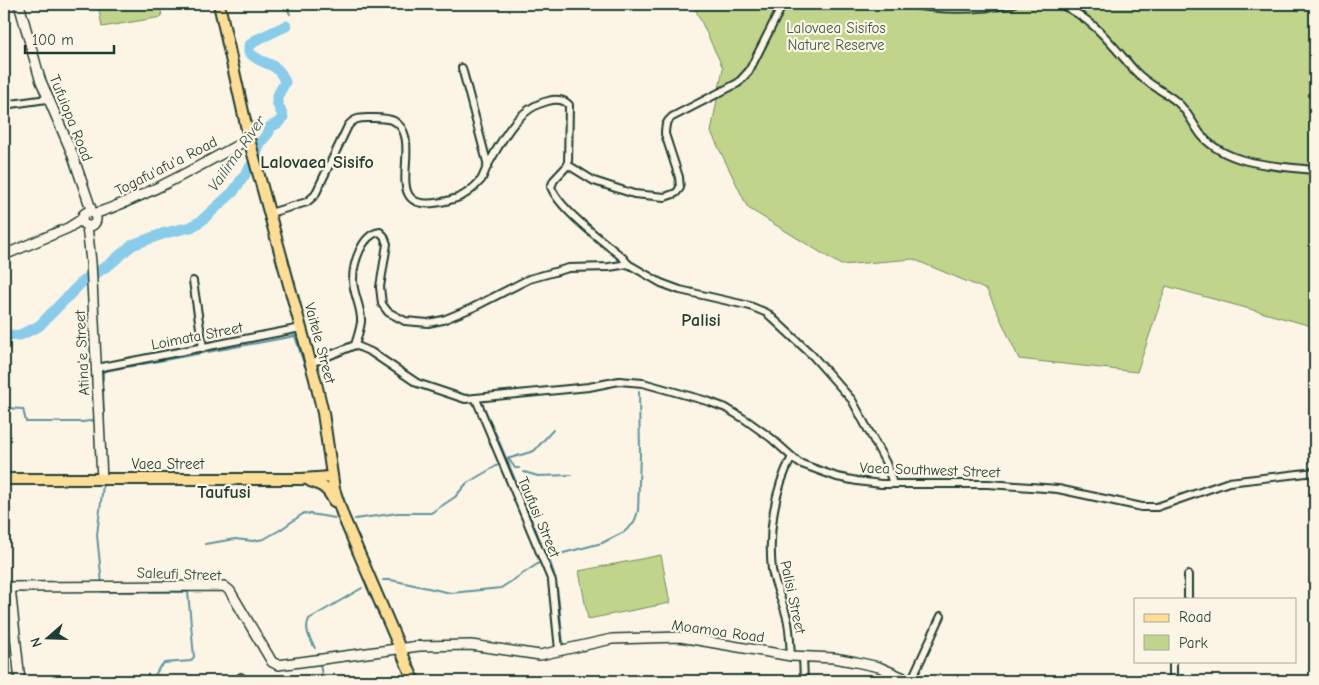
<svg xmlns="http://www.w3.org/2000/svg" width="1319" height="685" viewBox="0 0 1319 685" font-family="'Comic Neue',sans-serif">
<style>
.green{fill:#c0d58b;stroke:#708960}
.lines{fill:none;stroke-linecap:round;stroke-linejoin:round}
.stream{stroke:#5f93a1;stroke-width:2}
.river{stroke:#89ccea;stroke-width:11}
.street-casing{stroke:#1f3d34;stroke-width:10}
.secondary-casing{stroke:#1f3d34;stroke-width:12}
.primary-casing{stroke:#1f3d34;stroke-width:14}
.street{stroke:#fcf5e5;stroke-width:6}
.secondary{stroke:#fcf5e5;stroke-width:9}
.primary{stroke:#fedd96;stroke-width:10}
.labels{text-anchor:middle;stroke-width:4.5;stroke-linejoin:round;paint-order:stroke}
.park-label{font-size:15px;fill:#3f5b45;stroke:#fcf5e5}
.street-label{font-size:15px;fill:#1f3d34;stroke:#fcf5e5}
.water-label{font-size:16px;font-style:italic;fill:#345a58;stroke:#fcf5e5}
.quarter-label{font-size:18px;font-weight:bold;fill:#1f3d34;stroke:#fcf5e5}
</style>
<rect width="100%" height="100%" fill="#fcf5e5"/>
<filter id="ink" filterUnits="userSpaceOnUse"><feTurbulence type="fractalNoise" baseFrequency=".02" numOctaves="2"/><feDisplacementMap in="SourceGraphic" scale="10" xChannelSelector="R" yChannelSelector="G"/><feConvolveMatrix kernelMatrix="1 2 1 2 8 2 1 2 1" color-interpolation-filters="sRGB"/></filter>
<g filter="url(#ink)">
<g class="green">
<path d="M98 4H160L162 17 102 27Z"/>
<path d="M693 4H1315V327L1166 286 1137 372 1019 359 987 290 913 259 841 265 748 208 711 132 723 68Z"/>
<path d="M661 555 670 603 588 619 579 571Z"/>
</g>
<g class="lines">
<g class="stream">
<path d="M285 4 290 14"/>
<path d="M336 356 353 349"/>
<path d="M320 362 327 360"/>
<path d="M103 380V372L105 371 295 336 305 367 308 366"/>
<path d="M483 405 492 426"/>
<path d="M4 408 23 409 26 422H83L96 420"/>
<path d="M101 419H104L103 390"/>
<path d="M495 432 519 489"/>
<path d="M508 458 515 468H519"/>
<path d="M507 459 534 451 553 430"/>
<path d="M524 472 538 476 571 475"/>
<path d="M522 495 532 521"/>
<path d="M355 519 398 513H431L455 497 467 483 498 465"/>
<path d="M535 527 541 543"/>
<path d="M205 544 235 539 253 541 264 539 280 530 304 513 335 518"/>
<path d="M544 549C560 577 559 612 563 643"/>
<path d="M548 557 602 543 624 532 634 523 638 511 640 455 639 392"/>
<path d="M383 580H391L451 593 501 588 539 563"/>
<path d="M102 584 97 535 103 485"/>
<path d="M102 592H140"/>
<path d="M150 592H188L194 657 191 661 164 663 159 668 152 681"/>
<path d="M315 648C310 639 304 630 309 619L362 588"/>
<path d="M320 664 323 681"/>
</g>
<path class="river" d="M4 336 20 335 39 326 82 282 110 264 132 245 165 233 191 227 201 221 233 192 253 163 260 143 269 132 270 127 278 123 283 117C282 112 280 110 278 105 274 96 282 90 285 82 277 59 262 67 249 52V46L256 40 286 26"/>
<g class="street-casing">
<g id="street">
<path d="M908 4C944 11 977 10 1013 4"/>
<path d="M1059 4C1093 18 1111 44 1135 71 1148 85 1163 90 1177 102 1188 111 1193 125 1202 136 1228 166 1279 166 1315 170"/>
<path d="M462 68 488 166"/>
<path d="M4 105 47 99"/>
<path d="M270 213 307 202 315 195 348 126C353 119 359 118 367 118 376 118 386 117 394 121 430 141 367 226 457 198 466 195 474 188 481 180 484 175 486 168 489 163 503 138 518 108 548 101 555 99 564 99 569 105L568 165"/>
<path d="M628 264 623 258C603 241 560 210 551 187L554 180 568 165 594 181 634 194 665 197 676 193 680 188 679 177 665 134C665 126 666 122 672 117L738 83 749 71 783 4"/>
<path d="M193 281 203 348"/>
<path d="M355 345C357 338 360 330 361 322 362 308 353 294 353 280 353 263 362 234 380 232L384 236 387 244 380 287 382 304 388 312 405 321 428 323 443 320 472 308 529 279 569 268 609 267 628 264 661 283 680 290 750 306 767 313 812 355 852 400 886 463 893 484"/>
<path d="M311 363 355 345 371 352 417 383 465 399 589 387 619 381 643 383 707 401 726 408 746 420 771 438 799 463 837 477 857 481 881 484H988L1058 489 1142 507H1157L1229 482 1315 472"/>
<path d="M97 368 301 328"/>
<path d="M476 399 552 581 559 650"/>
<path d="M1188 575V599"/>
<path d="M791 656C790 643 790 630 787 618 783 602 775 586 772 570 768 533 774 489 792 457"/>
<path d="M803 656 804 681"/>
<path d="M1173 661V681"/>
<path d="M240 681 241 677"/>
<path d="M911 681 941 616"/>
</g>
</g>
<g class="secondary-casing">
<g id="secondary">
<path d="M19 4 40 79 72 153 92 212"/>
<circle cx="89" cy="219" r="7"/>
<path d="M94 214C148 196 199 166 249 139"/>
<path d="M87 226 91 262 102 479"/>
<path d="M4 255 68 228 82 219"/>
<path d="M4 587 224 586 230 591 272 662 278 665 419 646 471 645 540 655 612 639 680 637 791 656 834 658 856 662 879 667 911 681"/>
<path d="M10 587 20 681"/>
</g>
</g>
<g class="primary-casing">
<g id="primary">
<path d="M219 4 250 143 315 379 323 413 334 489 343 516 414 681"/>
<path d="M4 479H301L332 477"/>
<path d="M310 481C323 485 328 489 334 501"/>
</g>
</g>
<use href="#street" class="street"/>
<use href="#secondary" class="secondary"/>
<use href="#primary" class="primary"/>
</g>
</g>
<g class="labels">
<g class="park-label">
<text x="836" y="33">Lalovaea Sisifos<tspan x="836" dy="17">Nature Reserve</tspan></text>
</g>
<g class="street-label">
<text transform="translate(71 118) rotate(68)" y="5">Tufuiopa Road</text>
<text transform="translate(166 166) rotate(-27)" y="5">Togafu'afu'a Road</text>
<text transform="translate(197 336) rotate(-11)" y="5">Loimata Street</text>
<text transform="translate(320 343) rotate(75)" y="5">Vaitele Street</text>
<text transform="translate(82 353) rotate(-93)" y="5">Atina'e Street</text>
<text x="168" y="469">Vaea Street</text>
<text transform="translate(930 470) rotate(2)" y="5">Vaea Southwest Street</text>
<text transform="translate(539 517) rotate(67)" y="5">Taufusi Street</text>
<text transform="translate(179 574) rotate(2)" y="5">Saleufi Street</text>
<text transform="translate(793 597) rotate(78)" y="5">Palisi Street</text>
<text transform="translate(718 631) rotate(8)" y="5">Moamoa Road</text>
</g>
<g class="water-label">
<text transform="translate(236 153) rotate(-55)" y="6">Vailima River</text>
</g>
<g class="quarter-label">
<text x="317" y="168">Lalovaea Sisifo</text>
<text x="701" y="326">Palisi</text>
<text x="224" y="498">Taufusi</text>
</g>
</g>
<rect width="1319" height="685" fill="none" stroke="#fcf5e5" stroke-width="20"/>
<rect x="10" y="10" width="1299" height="665" fill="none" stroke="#1f3d34" stroke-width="2" filter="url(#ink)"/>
<rect x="1134" y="598" width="162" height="65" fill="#fcf5e5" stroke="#a4ab9e"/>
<rect x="1144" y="614" width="25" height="8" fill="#fedd96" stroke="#a4ab9e"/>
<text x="1179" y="622" font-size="15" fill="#1f3d34">Road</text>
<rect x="1144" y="635" width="25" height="15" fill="#c0d58b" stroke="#a4ab9e"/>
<text x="1179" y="648" font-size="15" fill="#1f3d34">Park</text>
<g transform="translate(48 638) rotate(250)" stroke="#fcf5e5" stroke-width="4" paint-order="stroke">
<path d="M0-4L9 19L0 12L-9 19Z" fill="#1f3d34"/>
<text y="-8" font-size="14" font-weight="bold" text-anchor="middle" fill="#1f3d34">N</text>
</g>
<path d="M25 45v8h89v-8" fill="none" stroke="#1f3d34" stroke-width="2.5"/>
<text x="32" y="45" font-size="15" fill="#1f3d34" stroke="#fcf5e5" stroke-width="4" paint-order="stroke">100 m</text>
</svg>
